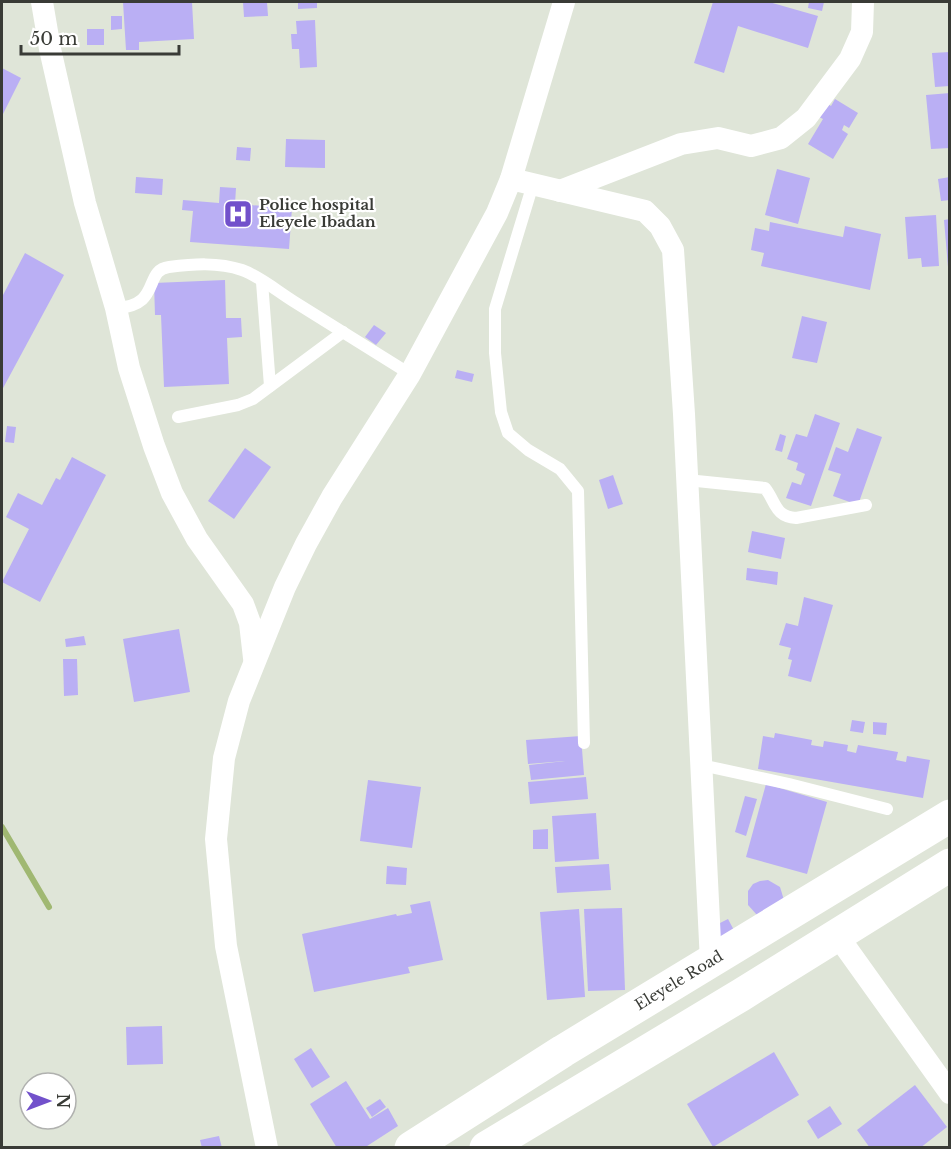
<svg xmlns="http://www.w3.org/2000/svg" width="951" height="1149" viewBox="0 0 951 1149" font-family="'Libre Baskerville',serif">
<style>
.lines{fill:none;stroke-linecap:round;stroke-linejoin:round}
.stream{stroke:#a0b872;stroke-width:6}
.building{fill:#baaff4}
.service{stroke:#fff;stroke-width:12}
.minor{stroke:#fff;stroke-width:22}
.primary{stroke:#fff;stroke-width:33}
.labels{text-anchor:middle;stroke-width:4.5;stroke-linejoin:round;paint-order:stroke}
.poi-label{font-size:15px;font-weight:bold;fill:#393b36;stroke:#fff;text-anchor:start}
.street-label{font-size:15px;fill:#393b36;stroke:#fff}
</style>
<rect width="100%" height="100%" fill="#dfe5d8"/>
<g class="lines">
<path class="stream" d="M2 827 49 907"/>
</g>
<g class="building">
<path d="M123 2H192L194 39 139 42V50H126Z"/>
<path d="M243 2H267L268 16 244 17Z"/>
<path d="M298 2H317V8L298 9Z"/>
<path d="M713 2H769L818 16 808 48 738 26 724 73 694 63Z"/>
<path d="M809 2H824L822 11 808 8Z"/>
<path d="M111 16H122V29L111 30Z"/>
<path d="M315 20 317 67 300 68 299 49H292L291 34H297L296 21Z"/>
<rect x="87" y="29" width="17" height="16"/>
<path d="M950 52V86L935 87 932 53Z"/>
<path d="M2 68 21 78 2 116Z"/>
<path d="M950 93V148L931 149 926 95Z"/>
<path d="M835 99 858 113 849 128 844 125 842 130 848 134 833 159 808 144 823 119 815 115 823 101 831 106Z"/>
<path d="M286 139 325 140V168L285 167Z"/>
<path d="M237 147 251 148 250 161 236 160Z"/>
<path d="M777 169 810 178 798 224 765 215Z"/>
<path d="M136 177 163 179 162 195 135 193Z"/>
<path d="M950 177V200L941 201 938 179Z"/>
<path d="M220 187 236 188 235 204 292 208 289 249 190 242 193 211 182 210 183 200 219 203Z"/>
<path d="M936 215 939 266 922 267 921 258 908 259 905 217Z"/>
<path d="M950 219V267H948L944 220Z"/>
<path d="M770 222 843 237 845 226 881 234 870 290 761 266 764 253 751 250 755 228 769 231Z"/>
<path d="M25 253 64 275 2 390V297Z"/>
<path d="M225 280 226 318H241L242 337 227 338 229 384 164 387 161 315H155L154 283Z"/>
<path d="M802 316 827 322 817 363 792 358Z"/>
<path d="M374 325 386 333 376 345 365 337Z"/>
<path d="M457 370 474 374 472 382 455 378Z"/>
<path d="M815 414 840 423 811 506 786 498 792 482 801 485 805 474 796 470 798 463 787 459 796 434 807 437Z"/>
<path d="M7 426 16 427 14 443 5 442Z"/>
<path d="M857 428 882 437 858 505 833 496 841 474 828 470 836 447 848 452Z"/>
<path d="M780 434 786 436 782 452 775 450Z"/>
<path d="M245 448 271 467 234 519 208 501Z"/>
<path d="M72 457 106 475 40 602 2 582 29 529 6 517 18 493 42 505 56 478 60 480Z"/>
<path d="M613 475 623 504 608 509 599 480Z"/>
<path d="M752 531 785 538 781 559 748 552Z"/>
<path d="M747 568 778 572 777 585 746 580Z"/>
<path d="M804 597 833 605 811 682 788 676 792 660 788 659 791 648 779 645 786 623 798 626Z"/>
<path d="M179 629 190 692 134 702 123 639Z"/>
<path d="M84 636 86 645 66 647 65 639Z"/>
<path d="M63 659H77L78 695 64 696Z"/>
<path d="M852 720 865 722 863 733 850 731Z"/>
<path d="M873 722 887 723 886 735 873 734Z"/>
<path d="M775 733 812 740 811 745 823 747 824 741 848 745 847 751 856 753 858 745 898 752 896 760 906 762 907 756 930 760 923 798 758 769 763 736 774 738Z"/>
<path d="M581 736 584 775 531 780 529 765 565 761 528 764 526 740Z"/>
<path d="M586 777 588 799 530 804 528 782Z"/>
<path d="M368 780 421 787 412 848 360 841Z"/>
<path d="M766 784 827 802 807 874 746 857Z"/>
<path d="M745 796 757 799 746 836 735 832Z"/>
<path d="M596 813 599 859 555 862 552 816Z"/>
<path d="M548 829V849H533V830Z"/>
<path d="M609 864 611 890 557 893 555 867Z"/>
<path d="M387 866 407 868 406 885 386 884Z"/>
<path d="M768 880 780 887 784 900 757 915 748 905V891L753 884 760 881Z"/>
<path d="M430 901 443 960 408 967 410 973 314 992 302 934 396 914 397 916 412 913 410 905Z"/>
<path d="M622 908 625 990 588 991 584 909Z"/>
<path d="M579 909 585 997 547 1000 540 912Z"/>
<path d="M728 919 736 934 722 942 714 926Z"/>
<path d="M162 1026 163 1064 127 1065 126 1027Z"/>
<path d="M311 1048 330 1077 312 1088 294 1059Z"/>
<path d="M774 1052 799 1095 713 1147 687 1104Z"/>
<path d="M346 1081 370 1119 388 1108 398 1126 364 1148H337L310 1104Z"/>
<path d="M915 1085 947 1127 920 1148H870L857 1130Z"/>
<path d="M380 1099 386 1107 372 1117 366 1108Z"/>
<path d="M830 1106 842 1124 818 1139 807 1121Z"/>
<path d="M219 1136 222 1148H202L200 1140Z"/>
</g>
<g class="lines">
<g class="service">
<path d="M533 184 495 309V353L501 412 508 433 528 450 560 469 578 491 584 743"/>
<path d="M262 282 270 386"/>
<path d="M116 308C162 306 143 270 169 267 193 264 218 262 242 270 259 276 277 291 293 301 332 325 371 350 410 374"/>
<path d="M178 417 238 405 253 399 343 332"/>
<path d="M687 480 765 488C776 502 775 517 796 518L866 505"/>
<path d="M701 765 789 784 887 809"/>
</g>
<g class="minor">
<path d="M42 2 50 49 85 203 116 308 129 368 154 446 172 493 197 539 243 604 250 623 254 658"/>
<path d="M511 179 645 211 660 226 673 250 684 414 711 962"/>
<path d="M560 191 681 144 718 138 751 146 781 138 806 118 850 59 862 32 863 2"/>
<path d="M837 935 950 1093"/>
<path d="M267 1148 226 946 216 839 224 758 239 701 285 587 306 544 332 497 410 374 497 213 511 179 564 2"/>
</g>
<g class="primary">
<path id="s1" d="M411 1148 563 1051 950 816"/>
<path d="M486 1148 741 995 950 865"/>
</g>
</g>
<defs>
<g id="hospital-square" transform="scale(1.5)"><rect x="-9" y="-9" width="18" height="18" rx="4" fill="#7251cb" stroke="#fff"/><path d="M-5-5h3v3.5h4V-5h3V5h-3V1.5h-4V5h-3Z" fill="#fff"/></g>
</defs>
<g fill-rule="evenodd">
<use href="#hospital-square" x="238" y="214"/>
</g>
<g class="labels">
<g class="poi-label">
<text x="259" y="210">Police hospital<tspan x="259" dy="17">Eleyele Ibadan</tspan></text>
</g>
<g class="street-label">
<text dy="5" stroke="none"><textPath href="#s1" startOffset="316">Eleyele Road</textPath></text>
</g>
</g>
<rect width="951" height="1149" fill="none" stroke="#393b36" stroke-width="6"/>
<g transform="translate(48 1101) rotate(90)"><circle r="28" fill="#ffffff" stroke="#b0b1af" stroke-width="1.5"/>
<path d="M0-4.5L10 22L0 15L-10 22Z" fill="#7251cb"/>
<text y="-9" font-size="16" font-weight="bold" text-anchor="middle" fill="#393b36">N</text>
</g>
<path d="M21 45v9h158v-9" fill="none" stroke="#393b36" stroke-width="3"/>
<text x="30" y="45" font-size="18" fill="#393b36" stroke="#ffffff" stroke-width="4.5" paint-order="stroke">50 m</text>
</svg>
